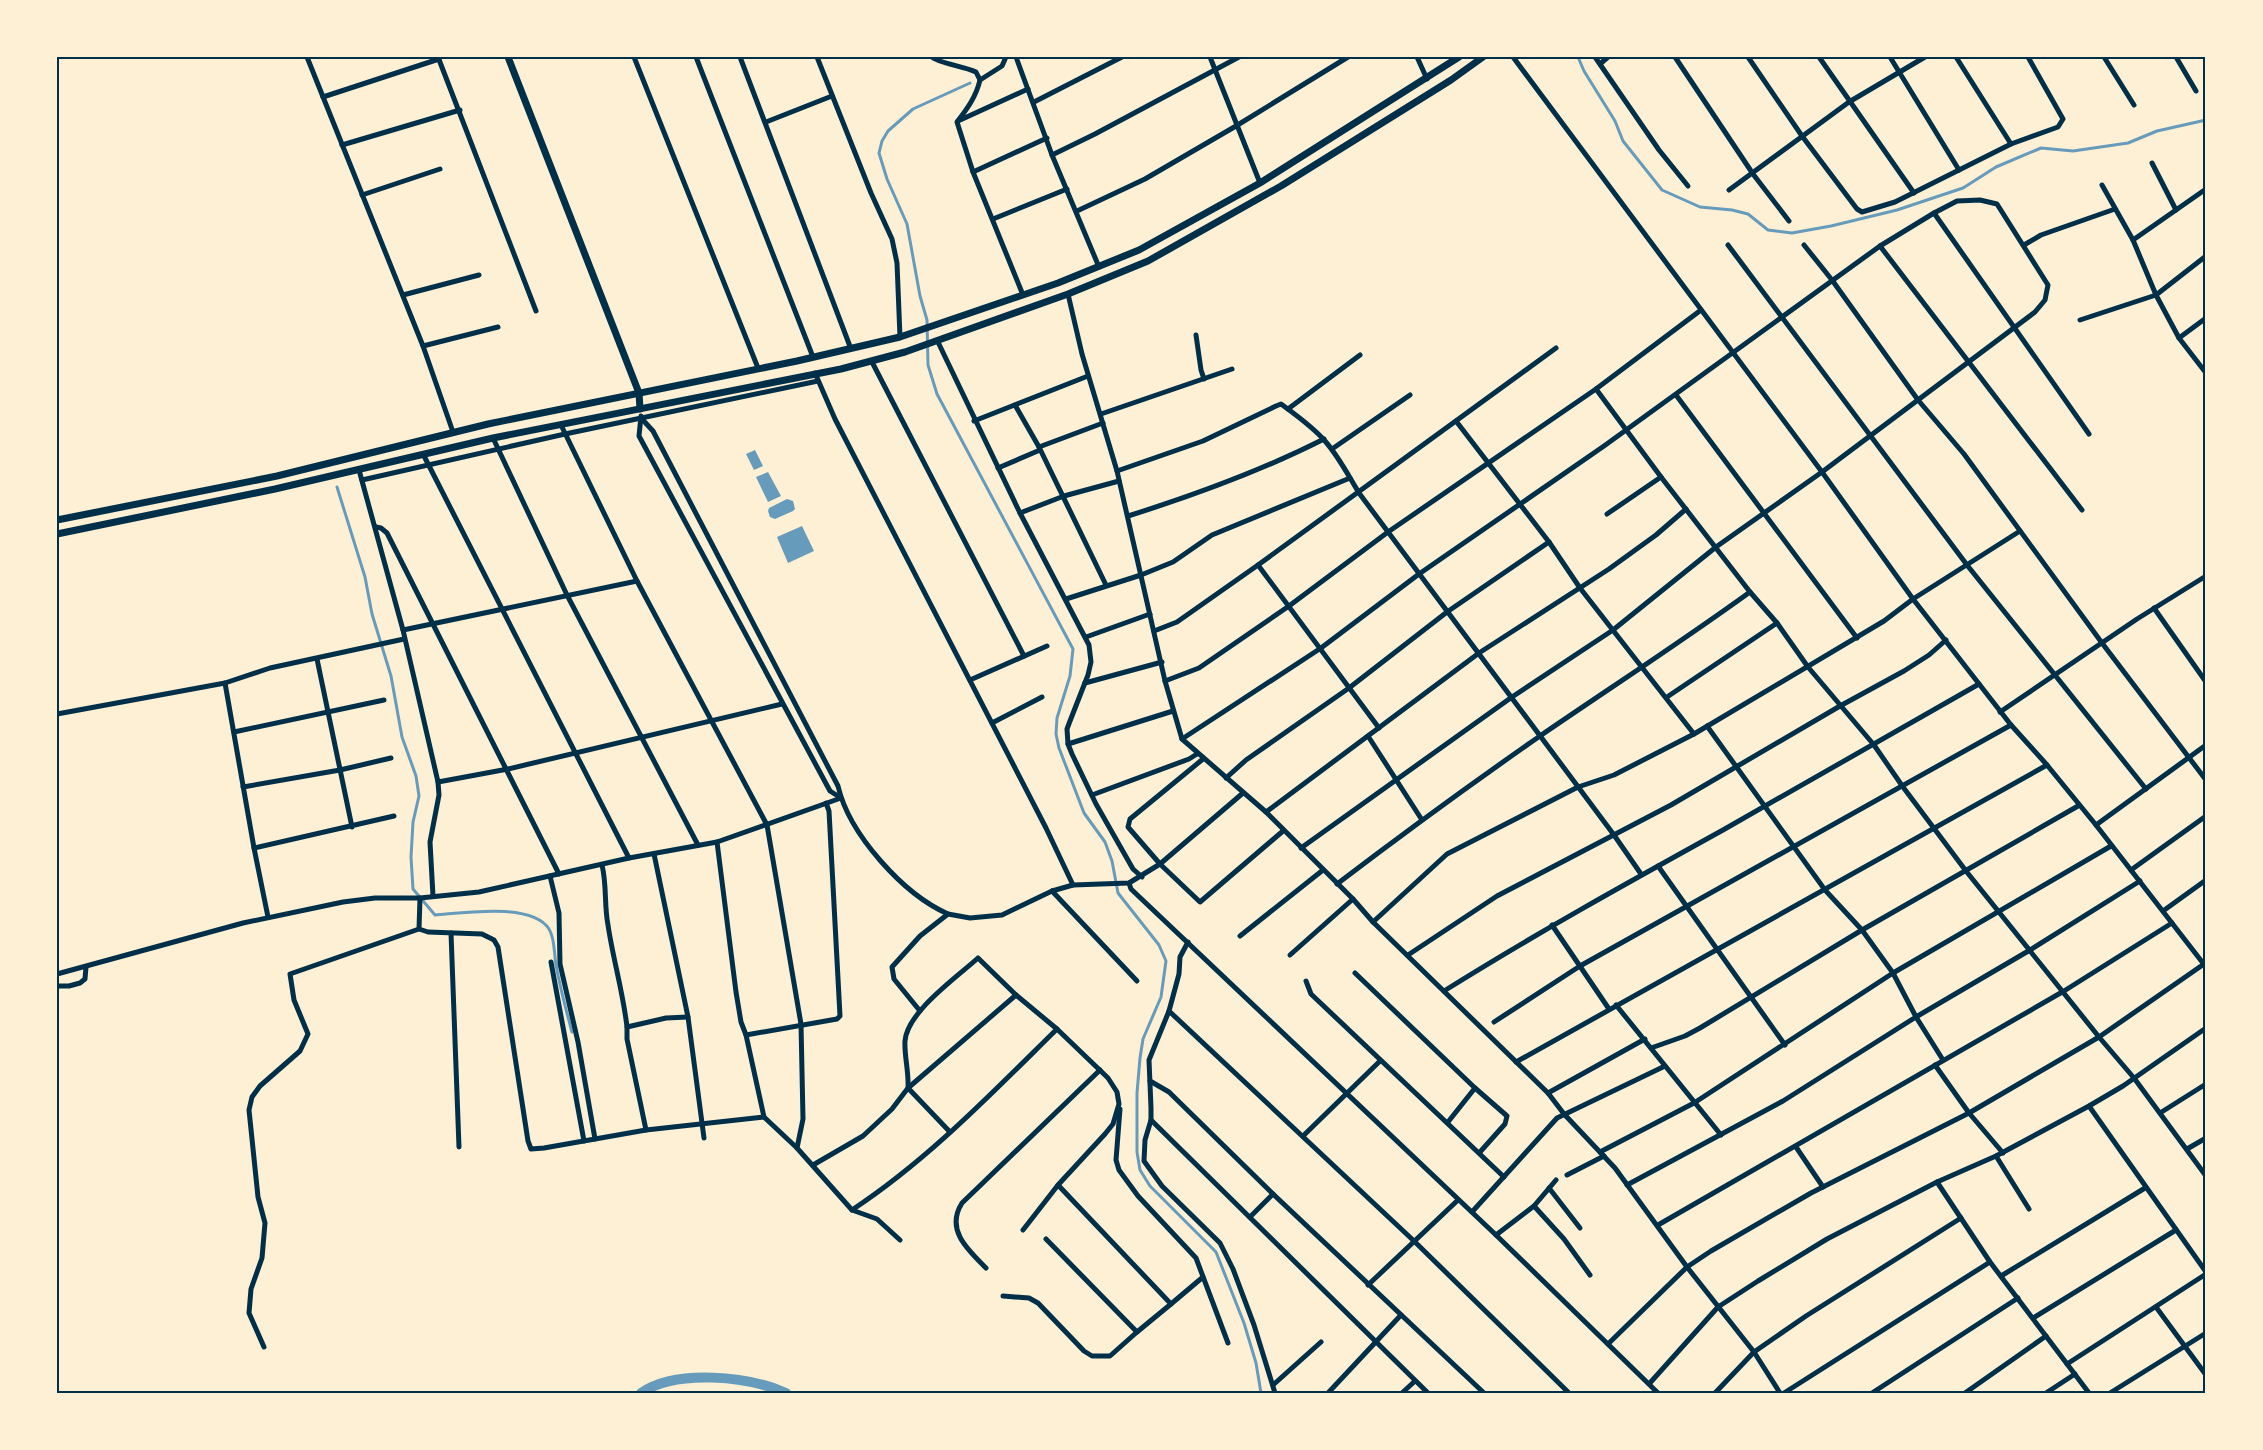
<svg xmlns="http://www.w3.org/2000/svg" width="2263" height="1450" viewBox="0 0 2263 1450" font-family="Manrope,sans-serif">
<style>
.water{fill:#669bbc}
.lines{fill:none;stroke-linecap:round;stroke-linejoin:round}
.stream{stroke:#669bbc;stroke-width:3}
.canal{stroke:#669bbc;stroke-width:10}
.minor{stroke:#003049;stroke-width:5}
.tertiary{stroke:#003049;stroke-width:7}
.neatline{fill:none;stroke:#003049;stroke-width:2}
</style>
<rect width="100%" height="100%" fill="#fdf0d5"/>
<g class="water">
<path d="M755 450 763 466 754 470 746 454Z"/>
<path d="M768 472 781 496 768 502 756 477Z"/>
<path d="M787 499 793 501 795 509 793 511 775 519 770 517 768 511 769 508Z"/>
<path d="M802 526 814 551 788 563 777 537Z"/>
</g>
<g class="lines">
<g class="stream">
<path d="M1578 57 1584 71 1615 121 1623 141 1662 190 1700 207 1732 210 1748 214 1768 230 1792 233 1831 226 1897 210 1963 188 1996 167 2041 148 2073 151 2128 143 2157 131 2206 120"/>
<path d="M970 83 913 109 888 131 882 141 879 153 887 179 907 224 920 296 927 320 928 365 937 394 1073 649 1070 676 1057 718 1056 734 1059 748 1084 813 1105 842 1112 861 1118 893 1159 945 1166 961 1161 997 1143 1039 1140 1058 1137 1093V1152L1140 1170 1150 1186 1216 1252 1244 1323 1256 1363 1261 1393"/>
<path d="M337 487 365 577 372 614 391 676 402 737 416 776 419 796 413 822 411 857 413 889 435 915C463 913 532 902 549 929 555 938 554 954 556 965 560 987 566 1010 572 1032"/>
</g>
<path class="canal" d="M641 1393C676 1369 748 1376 786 1393"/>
<g class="minor">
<path d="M307 57 423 346 453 432"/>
<path d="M438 57 536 311"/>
<path d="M634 57 758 368"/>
<path d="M696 57 813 357"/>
<path d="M740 57 851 349"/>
<path d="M817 57 871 193 892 239 897 263 900 337"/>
<path d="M932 57C938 63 963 66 976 72L980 80C976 97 967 109 957 122L973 172 1023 295"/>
<path d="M1016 57 1052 155 1099 267"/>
<path d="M1210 57 1260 183"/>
<path d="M1417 57 1427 79"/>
<path d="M1513 57 1822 472 1913 599 2011 725 2047 765 2096 825 2206 967"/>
<path d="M1595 57 1659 150 1688 186"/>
<path d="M1675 57 1753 174 1789 221"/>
<path d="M1748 57 1802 136 1857 209 1862 212 1895 202 2011 144 1956 57"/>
<path d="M1819 57 1914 193"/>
<path d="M1890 57 1959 170"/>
<path d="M2104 57 2134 105"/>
<path d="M2176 57 2196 91"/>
<path d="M1600 64 1608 57"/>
<path d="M980 80 1002 66 1006 57"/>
<path d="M323 97 439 59"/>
<path d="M1034 102 1122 57"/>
<path d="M958 121 1028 89"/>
<path d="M766 122 832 96"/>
<path d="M2011 144 2058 127 2063 119 2028 57"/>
<path d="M342 145 460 110"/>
<path d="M1052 155 1095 134 1239 57"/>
<path d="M2152 163 2176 210"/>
<path d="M973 172 1047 138"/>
<path d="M2102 185 2133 240 2156 295 2179 338 2206 373"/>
<path d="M1729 190 1849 102 1925 57"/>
<path d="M362 195 440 169"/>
<path d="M1077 211 1145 179 1236 126 1348 57"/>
<path d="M1934 213 2089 434"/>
<path d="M993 219 1067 189"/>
<path d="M2133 240 2206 189"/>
<path d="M1728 245 1967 565 2146 789"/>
<path d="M1804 245 1832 280 1918 400 1964 454 2102 643 2206 780"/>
<path d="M2024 245 2041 235 2115 209"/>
<path d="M1880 246 2082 510"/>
<path d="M1068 294 1082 354 1117 471 1165 681 1182 739 1266 812 1353 899 1373 922 1548 1093 1564 1114 1615 1168 1687 1267 1754 1352 1780 1393"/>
<path d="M403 295 479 275"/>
<path d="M2080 320 2156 295 2206 256"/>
<path d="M1196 335 1201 370 1204 379"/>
<path d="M2179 338 2206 318"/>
<path d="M937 340 1020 513 1089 645 1091 662 1088 675 1070 721 1067 729 1068 744 1072 754 1096 804 1133 869 1142 877"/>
<path d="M423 346 498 327"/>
<path d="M872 362 1024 656"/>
<path d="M815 373 835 419 1046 828 1073 885"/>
<path d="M1596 389 1661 477 1750 592 1777 623 1808 667 1874 745 1903 787 1966 871 2099 1037 2134 1078 2206 1176"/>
<path d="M1676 395 1857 638"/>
<path d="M1015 405 1039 447"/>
<path d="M1288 409 1360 355"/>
<path d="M1101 414 1232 369"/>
<path d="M641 416 639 436 830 791 841 798"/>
<path d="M641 418 653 431 838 786C849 834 903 894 948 914"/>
<path d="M974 421 1088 376"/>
<path d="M1456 421 1549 542 1580 588 1694 734"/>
<path d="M1103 423 1039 447 1106 585"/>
<path d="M561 425 637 581 767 825 801 1024 803 1119 797 1148"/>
<path d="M493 438 567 595 698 845"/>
<path d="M1332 449 1410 395"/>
<path d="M423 454 629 858"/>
<path d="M998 468 1040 450"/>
<path d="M359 470 403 630 438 782 439 795 430 842 433 896"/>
<path d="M1117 471 1203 441 1276 406 1281 404C1296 415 1313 427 1325 441 1339 457 1348 475 1359 493L1614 835 1641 874"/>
<path d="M362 480 565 434 818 381"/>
<path d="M1020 513 1064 496 1119 481"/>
<path d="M1607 514 1661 477"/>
<path d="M1128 516C1195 495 1261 471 1324 439"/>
<path d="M376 527 381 528 387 533 559 874"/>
<path d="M1258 565 1379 728"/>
<path d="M1066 599 1141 575 1173 562 1212 535 1350 478"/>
<path d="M2154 608 2206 682"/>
<path d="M403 630 637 581"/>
<path d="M1154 631 1177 622 1258 565 1556 348"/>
<path d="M1086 637 1150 614"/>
<path d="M317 659 352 827"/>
<path d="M970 680 1047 646"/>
<path d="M1165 681 1199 668 1289 606 1388 532 1596 389 1701 310"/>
<path d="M225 683 254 848 268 917"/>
<path d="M1085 683 1162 662"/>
<path d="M1667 697 1777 623"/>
<path d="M2000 712 2137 619 2206 576"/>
<path d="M57 714 225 683 270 668 404 639"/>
<path d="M992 723 1042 697"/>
<path d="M1707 726 1825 890 1862 930 1893 973 1916 1017 1943 1060"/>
<path d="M234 732 384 700"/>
<path d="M1368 736 1422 820"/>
<path d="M1182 739 1321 648 1419 574 1604 446 1880 246 1934 213 1957 201 1980 200 1997 204 2048 285 2045 300 2035 312 1822 472 1716 547 1613 630 1512 697 1301 848"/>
<path d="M1068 744 1173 711"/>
<path d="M1203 759 1130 819 1128 827 1160 864 1200 902 1283 831"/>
<path d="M1226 778 1246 760 1349 688 1447 612 1549 542"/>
<path d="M438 782 508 769 782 704"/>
<path d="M243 787 340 770 391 758"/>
<path d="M1092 795 1189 759 1197 754"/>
<path d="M1266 812 1479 653 1609 569 1656 535 1686 509"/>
<path d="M2096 825 2206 745"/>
<path d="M717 842 736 992 741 1022 746 1035 764 1117 797 1148 852 1210 877 1219 900 1240"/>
<path d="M254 848 394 816"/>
<path d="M654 854 688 1017 704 1138"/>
<path d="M602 865C607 885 604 905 608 925 613 959 623 992 627 1027"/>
<path d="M1658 866 1785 1045"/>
<path d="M2131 870 2206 816"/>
<path d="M550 876 559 913 560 964 578 1042 595 1139"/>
<path d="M1129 883 1131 889 1496 1235 1658 1393"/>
<path d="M1337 884C1404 833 1471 784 1540 736 1610 688 1681 642 1750 592"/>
<path d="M1052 891 1137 981"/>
<path d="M420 898 419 929 428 932 482 934 494 940 498 947 528 1141 531 1149 544 1148 646 1130 764 1117"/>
<path d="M2163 911 2206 880"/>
<path d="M1373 922 1447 854 1578 787 1614 775 1694 734 1884 621 1913 599 2020 531"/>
<path d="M1552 925 1609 1009"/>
<path d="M451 933 459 1147"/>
<path d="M1240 936 1323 870"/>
<path d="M1188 942 1180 957 1179 974 1169 1011 1149 1060 1151 1108V1120L1145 1140 1144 1161 1162 1186 1220 1243 1233 1269 1254 1325 1275 1393"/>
<path d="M1290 955 1353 899"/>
<path d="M1408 955 1497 896 1671 805 1840 706 1904 671 1929 655 1946 640"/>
<path d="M551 962 584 1141"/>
<path d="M1355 973 1475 1088 1507 1116 1505 1124 1480 1152"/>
<path d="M57 974 243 923 343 902 375 898H420L479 892 629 858 717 842 841 798"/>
<path d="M1306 981 1311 994 1504 1177"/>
<path d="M57 986H69L80 983 85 979 86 967"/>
<path d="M1444 991C1535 934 1629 882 1723 830 1808 782 1893 733 1979 684"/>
<path d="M1616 1005 1721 1135"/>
<path d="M920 1011 894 979 892 967 920 936 948 914 970 918 1002 915 1052 891 1073 885 1129 883 1160 864 1243 793"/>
<path d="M1169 1011 1414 1241 1569 1393"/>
<path d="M1494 1022 1580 966 2011 725"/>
<path d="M746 1035 837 1019 840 1016 829 811 826 803"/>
<path d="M1651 1048 1685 1036 1700 1028 1862 930 2078 806"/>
<path d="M1516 1062 2047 765"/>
<path d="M1935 1065 1969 1113 2003 1153"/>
<path d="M1150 1081 1169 1092 1273 1194 1484 1393"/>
<path d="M1548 1093 1645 1039"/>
<path d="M2089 1106 2206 1272"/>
<path d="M1120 1109 1116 1160 1119 1170 1138 1196 1196 1258 1228 1343"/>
<path d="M2160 1113 2206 1084"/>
<path d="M1151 1120 1428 1393"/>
<path d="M1448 1122 1475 1088"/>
<path d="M646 1130 627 1039V1027L666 1018 688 1017"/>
<path d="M950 1132 908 1088C909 1072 904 1055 905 1041 907 1012 957 977 978 958L1016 995 1057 1029 1108 1078 1117 1092 1119 1104 1113 1124 1105 1134 1058 1185 1023 1230"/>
<path d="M1303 1136 1380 1061"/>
<path d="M1796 1147 1823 1187"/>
<path d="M2187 1149 2206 1138"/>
<path d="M1600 1152 1694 1103 1893 973 2111 846"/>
<path d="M1996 1156 2029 1209"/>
<path d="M813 1165 863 1136 892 1109 908 1088 1016 995"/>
<path d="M1567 1175 1604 1156"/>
<path d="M1937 1182 1990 1262 2089 1393"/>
<path d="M1627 1185 1783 1101 1916 1017 2030 950 2140 881"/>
<path d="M1549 1188 1580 1228"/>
<path d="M1534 1206 1564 1239 1590 1275"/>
<path d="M852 1210C928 1160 992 1093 1057 1029"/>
<path d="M1472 1212 1557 1118 1665 1066"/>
<path d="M1250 1217 1273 1194"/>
<path d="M1658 1225 2064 991 2172 923"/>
<path d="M1496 1235 1534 1206 1556 1180"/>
<path d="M1046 1239 1137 1332 1171 1304 1058 1185"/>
<path d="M986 1268C968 1250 945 1230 962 1203L1100 1070"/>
<path d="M2001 1276 2145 1188"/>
<path d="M1368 1285 1458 1200"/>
<path d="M1003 1296 1029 1298 1038 1303 1084 1351 1092 1356H1110L1137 1332"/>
<path d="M1171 1304 1203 1277"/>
<path d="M2156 1307 2206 1375"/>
<path d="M2033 1318 2176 1230"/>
<path d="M1608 1344 1687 1267 1711 1251 1811 1193 1969 1113 2099 1037 2204 964"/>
<path d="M264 1347 249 1313 251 1289 262 1258 265 1223 258 1197 249 1110 252 1097 260 1086 300 1051 308 1034 294 1000 290 974 419 929"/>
<path d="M2067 1364 2206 1274"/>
<path d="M1649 1384 1718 1307 1758 1281 1827 1239 1937 1182 1996 1156 2089 1106 2123 1086 2206 1028"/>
<path d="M1273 1385 1321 1342"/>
<path d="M1328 1393 1401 1315"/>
<path d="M1402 1393 1415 1381"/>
<path d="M1715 1393 1754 1352 1806 1316 1961 1218"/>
<path d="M1784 1393 1990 1262"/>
<path d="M1872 1393 2018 1298"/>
<path d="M1965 1393 2046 1336"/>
<path d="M2046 1393 2075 1374"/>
<path d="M2110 1393 2206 1333"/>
<path d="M2204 1393 2206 1392"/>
</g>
<g class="tertiary">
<path d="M508 57 639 393 640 409"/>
<path d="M57 520 277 476 488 424 797 361 900 337 1058 283 1139 250 1260 183 1459 57"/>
<path d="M57 534 275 489 493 438 841 369 905 352 1068 294 1148 261 1281 186 1451 80 1483 57"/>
</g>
</g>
<rect width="2263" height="1450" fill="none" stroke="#fdf0d5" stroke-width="117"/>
<rect x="58" y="58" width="2146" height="1334" class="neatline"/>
</svg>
